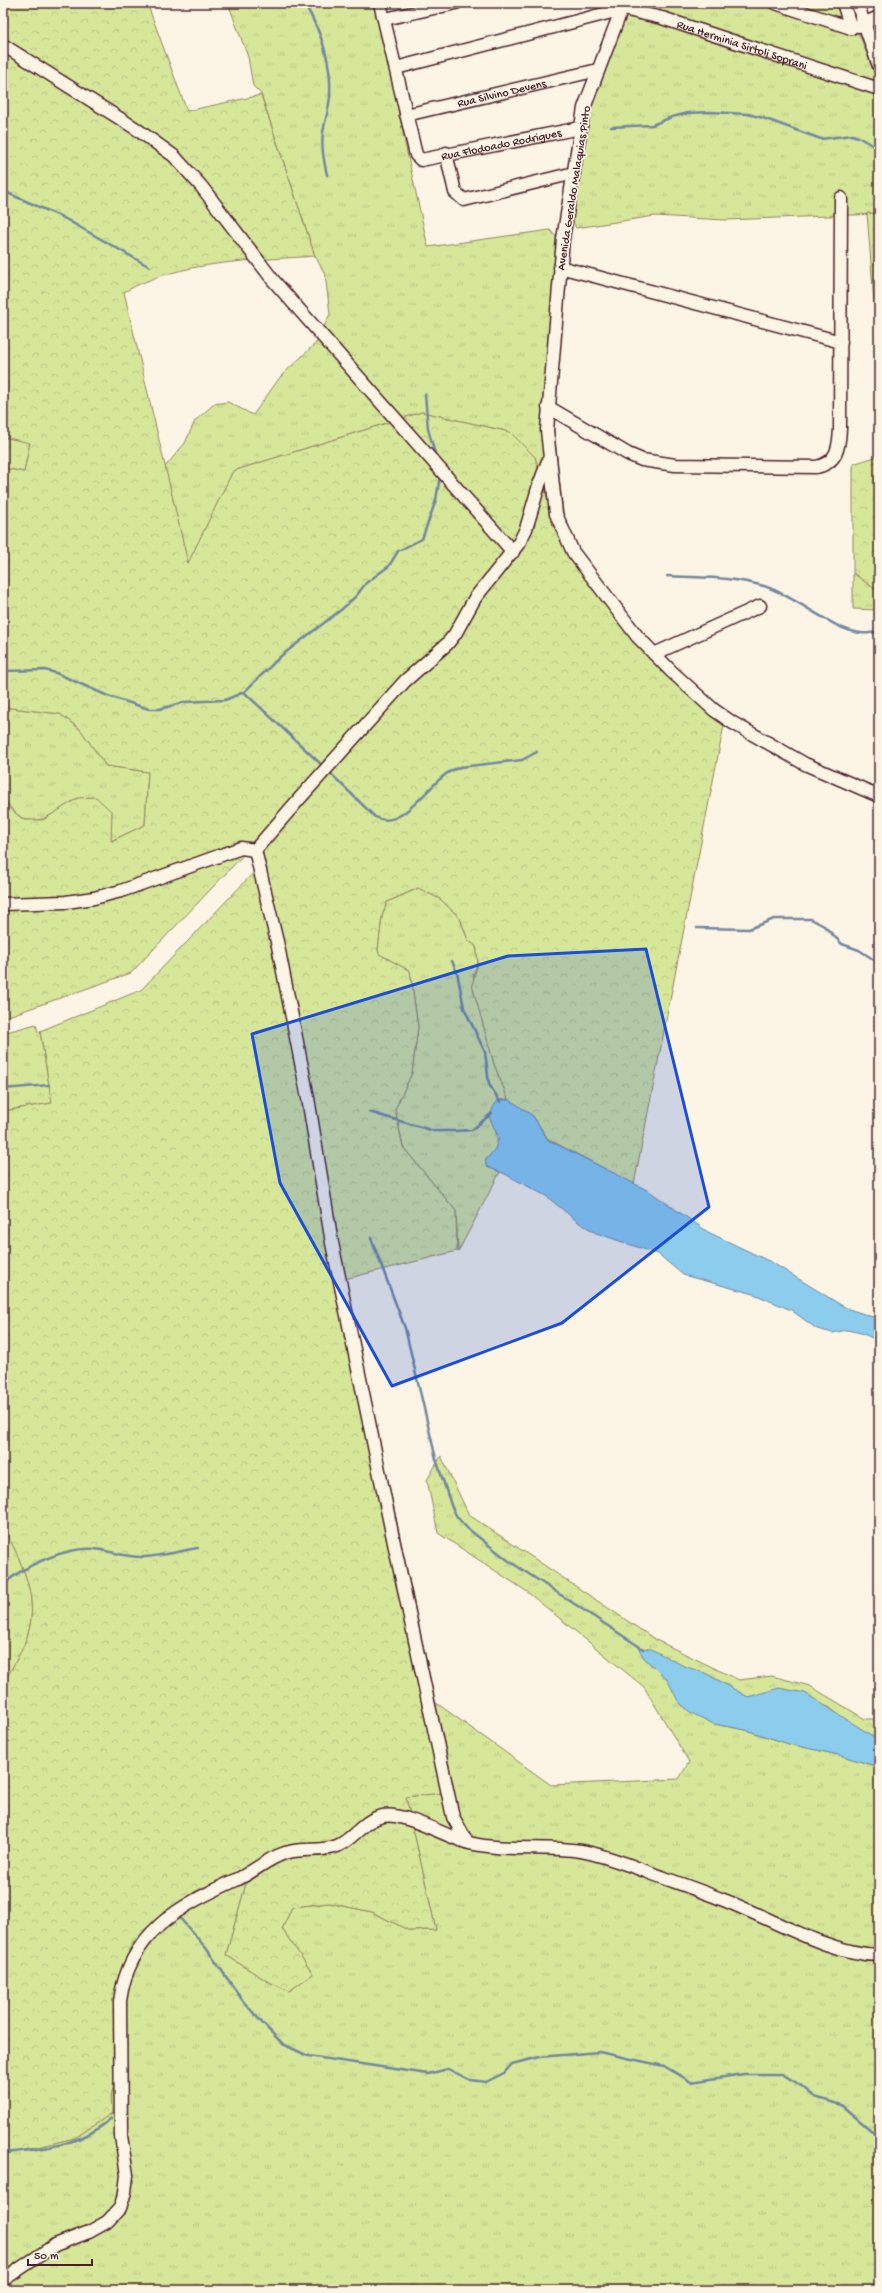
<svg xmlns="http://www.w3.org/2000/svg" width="882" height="2293" viewBox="0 0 882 2293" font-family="'Gochi Hand',sans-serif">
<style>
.grass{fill:url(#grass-tufts);stroke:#908362}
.forest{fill:url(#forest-crowns);stroke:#908362}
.water{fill:#8ccded;stroke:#72879f}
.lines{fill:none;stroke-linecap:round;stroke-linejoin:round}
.stream{stroke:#72879f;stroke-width:2.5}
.minor-casing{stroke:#4a1f2b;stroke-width:15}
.minor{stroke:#fcf5e5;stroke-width:12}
.marked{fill:#1d4ed8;fill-opacity:0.2;stroke:#1d4ed8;stroke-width:3;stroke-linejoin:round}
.labels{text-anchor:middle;stroke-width:3.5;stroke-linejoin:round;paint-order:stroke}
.street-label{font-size:12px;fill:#4a1f2b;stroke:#fcf5e5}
</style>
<defs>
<pattern id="grass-tufts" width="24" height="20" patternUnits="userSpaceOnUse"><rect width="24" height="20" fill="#d7e79a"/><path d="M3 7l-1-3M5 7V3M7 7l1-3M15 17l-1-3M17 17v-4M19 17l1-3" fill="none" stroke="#bac685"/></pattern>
<pattern id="forest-crowns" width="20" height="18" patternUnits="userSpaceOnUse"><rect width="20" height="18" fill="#d7e79a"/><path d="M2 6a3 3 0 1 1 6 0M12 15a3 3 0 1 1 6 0" fill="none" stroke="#bac685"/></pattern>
</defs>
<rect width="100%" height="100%" fill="#fcf5e5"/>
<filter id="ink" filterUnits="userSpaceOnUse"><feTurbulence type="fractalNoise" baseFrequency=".025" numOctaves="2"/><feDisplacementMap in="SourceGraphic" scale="8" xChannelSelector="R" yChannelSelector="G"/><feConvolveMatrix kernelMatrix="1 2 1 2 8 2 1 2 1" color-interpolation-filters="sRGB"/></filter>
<g filter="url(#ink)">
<g class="grass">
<path d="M228 3H379L404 139 428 247 550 230 558 239 553 421 566 539 555 523 535 457 510 432 422 412 233 471 188 564 165 467 185 443 195 421 214 404 228 402 253 415 281 376 316 343 330 314 325 274 315 256 261 94 253 86 248 57Z"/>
<path d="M616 3H847L879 85V214L725 220 655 216 576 228 566 207 602 51Z"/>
<path d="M3 437 30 442 24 472 3 468Z"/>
<path d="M853 573 879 592V610L853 609Z"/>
<path d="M3 707 60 714 80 729 106 766 148 772 145 825 111 841 78 798C48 817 26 838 3 796Z"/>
<path d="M419 888 440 899 460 918 468 940 476 946 478 962 473 976 478 1002 494 1064 508 1099 499 1100 490 1117C497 1134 503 1145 487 1158V1167L500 1172 458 1252 456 1211 403 1147 395 1109 412 1073 418 1027 410 971 379 954 378 949 382 916 387 902Z"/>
<path d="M36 1024 38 1032 40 1031 52 1103 3 1111V1033Z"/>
<path d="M441 1456 469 1515 656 1640 739 1680 772 1676 810 1686 865 1719H879V1740L846 1721 829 1707 766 1693 748 1697 705 1673 644 1658 667 1679 684 1708 714 1724 746 1730 789 1744 839 1755 879 1767V2290H3V2155L75 2138 112 2113 111 2095 115 2082 118 1998 116 1983 128 1960 129 1950 133 1942 194 1892 223 1878 249 1873 226 1955 267 1981 289 1991 313 1974 282 1929 292 1907 329 1903 372 1912 410 1931 436 1930 406 1797 449 1792 452 1781 435 1702 551 1785 679 1779 689 1762 644 1687 526 1591 438 1533 427 1480Z"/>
<path d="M3 1526C17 1553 35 1587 31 1619 29 1642 14 1664 3 1684Z"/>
</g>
<g class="forest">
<path d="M3 3H147L187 111 261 95 315 256C251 261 181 260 124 292L188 563 233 471 422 412 510 432 535 457 555 523 615 613 724 725 634 1184 548 1139 533 1116 508 1099 494 1064 472 985 478 962 476 946 468 940 460 918 440 899 418 888 387 902 382 916 378 949 379 954 410 971 418 1027 412 1073 395 1109 403 1147 456 1211 457 1251 345 1279 452 1781 450 1792 406 1797 436 1930 410 1931 372 1912 329 1903 292 1907 282 1929 313 1974 289 1991 267 1981 226 1955 249 1873 223 1878 194 1892 133 1942 129 1950 128 1960 116 1983 118 1998 115 2082 111 2095 112 2113 75 2138 3 2155V1684C14 1664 29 1642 31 1619 35 1587 17 1553 3 1526V1111L52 1103 40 1031 141 990 255 871 250 848 131 973 3 1018V796L9 808 24 820H43L78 798 96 797 112 812 111 841 145 825 148 772 106 766 80 729 60 714 3 707V468L24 472 30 443 3 437Z"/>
<path d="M867 213 879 214V365L878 352Z"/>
<path d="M879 452V592L853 573V464L878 456Z"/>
</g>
<g class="water">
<path d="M499 1100H510L525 1110 533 1116 548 1140 649 1191 708 1232 771 1262 846 1308 879 1319V1341L861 1333 847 1330 833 1333 817 1329 791 1310 754 1294 683 1275 658 1254 596 1233 578 1222 546 1196 503 1173 487 1167 485 1161 495 1149 499 1138 489 1117 495 1104Z"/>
<path d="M642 1648 651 1649 684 1666 705 1673 748 1697 779 1688 805 1693 879 1740V1767L839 1755 789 1744 746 1730 714 1724 691 1713 678 1701 667 1679 644 1658 639 1649Z"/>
</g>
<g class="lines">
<g class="stream">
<path d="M304 3C321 31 332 63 330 96 329 109 325 120 323 133 321 147 324 161 327 175"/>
<path d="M611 127 652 125 672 117 688 113 710 112 748 114 763 118 821 139 852 135 858 137 879 149"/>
<path d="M3 191 62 217 150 267"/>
<path d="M425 394 428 429 436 457"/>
<path d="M667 576C702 578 729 576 764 586 794 595 834 631 861 633 866 634 873 632 879 632"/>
<path d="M3 671 45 670 56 673 108 696 149 709H160L185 702 225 700 244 692 281 656 342 609 356 596 366 583 389 566 398 551 422 539 436 500 440 476"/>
<path d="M244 692 324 767"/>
<path d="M329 772 375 817C401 831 427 787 446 774 450 771 455 769 460 767L522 760 537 752"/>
<path d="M697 928 749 929 774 919H811L824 926 842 944 859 950 879 963"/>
<path d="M452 961 457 972 464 1008 485 1052 489 1084 500 1102"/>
<path d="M3 1089 49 1085"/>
<path d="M369 1112 434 1131H455L472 1130 492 1113"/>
<path d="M371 1238 405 1328 436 1459 451 1505 457 1517 467 1528 509 1561 643 1649"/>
<path d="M3 1585C23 1566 67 1546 95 1549 111 1551 128 1558 144 1557 162 1556 180 1551 198 1548"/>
<path d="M178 1916 206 1948 243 2001 263 2024 283 2044 308 2056 428 2074 448 2069 470 2080 486 2082 504 2073 512 2064 539 2057 599 2052 664 2066 691 2082 744 2074H782L800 2085 815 2097 841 2105 879 2137"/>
<path d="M3 2153C41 2149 83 2146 111 2118"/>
</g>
<g class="minor-casing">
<g id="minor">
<path id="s1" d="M380 3 416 155 421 160 580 128"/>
<path d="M624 3 584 108 563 239 547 430 556 514 573 552 637 636 671 671 714 710 733 723 805 764 879 796"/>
<path d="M775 3 851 28"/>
<path d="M843 3 851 28"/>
<path d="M857 3 879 66"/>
<path d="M385 19 456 3"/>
<path d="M858 26 879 17"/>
<path d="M3 45 135 128 174 156 201 186 273 280 513 552"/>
<path id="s2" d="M396 68 623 9 662 18 879 89"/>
<path id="s3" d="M406 115 598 70"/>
<path d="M446 153 455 192 464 200 574 173"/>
<path d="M560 267 841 342"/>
<path d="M548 407 628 454 642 460 675 465 816 467C837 463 839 448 840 429L841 198"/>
<path d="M654 654 760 606"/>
<path d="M255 850 300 798 405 681 447 644 455 634 475 598 519 543 526 529 539 485 548 461"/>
<path d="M3 904 66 902 94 898 121 891 241 848 255 850 278 946 308 1098 332 1243 394 1543 453 1817 467 1842"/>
<path d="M3 2280 55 2245 89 2232 107 2222 120 2208 125 2192 127 2175 121 2136 120 2001C129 1933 179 1906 236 1880 254 1872 270 1856 289 1852 305 1848 322 1852 337 1846 354 1839 364 1819 383 1816 405 1812 447 1837 469 1843 508 1852 544 1845 581 1851 604 1855 626 1864 648 1872 672 1881 696 1889 721 1899 769 1917 828 1954 879 1955"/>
</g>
</g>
<use href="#minor" class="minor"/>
</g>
</g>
<path class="marked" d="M646 949 709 1207 562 1323 392 1386 280 1183 252 1034 508 956Z"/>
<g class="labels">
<g class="street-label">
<text dy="4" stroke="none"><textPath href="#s2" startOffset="359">Rua Herminia Sirtoli Soprani</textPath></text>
<text dy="4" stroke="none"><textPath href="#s3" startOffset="98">Rua Silvino Devens</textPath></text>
<text dy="4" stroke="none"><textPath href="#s1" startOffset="245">Rua Flodoado Rodrigues</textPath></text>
<text transform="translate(573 188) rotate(-81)" y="4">Avenida Geraldo Malaquias Pinto</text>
</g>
</g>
<rect width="882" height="2293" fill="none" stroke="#fcf5e5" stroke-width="16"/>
<rect x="8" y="8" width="866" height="2277" fill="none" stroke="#4a1f2b" stroke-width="1.5" filter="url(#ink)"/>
<path d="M28 2259v6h64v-6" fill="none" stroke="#4a1f2b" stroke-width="2"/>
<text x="34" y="2259" font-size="12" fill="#4a1f2b" stroke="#fcf5e5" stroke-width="3" paint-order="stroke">50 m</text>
</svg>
